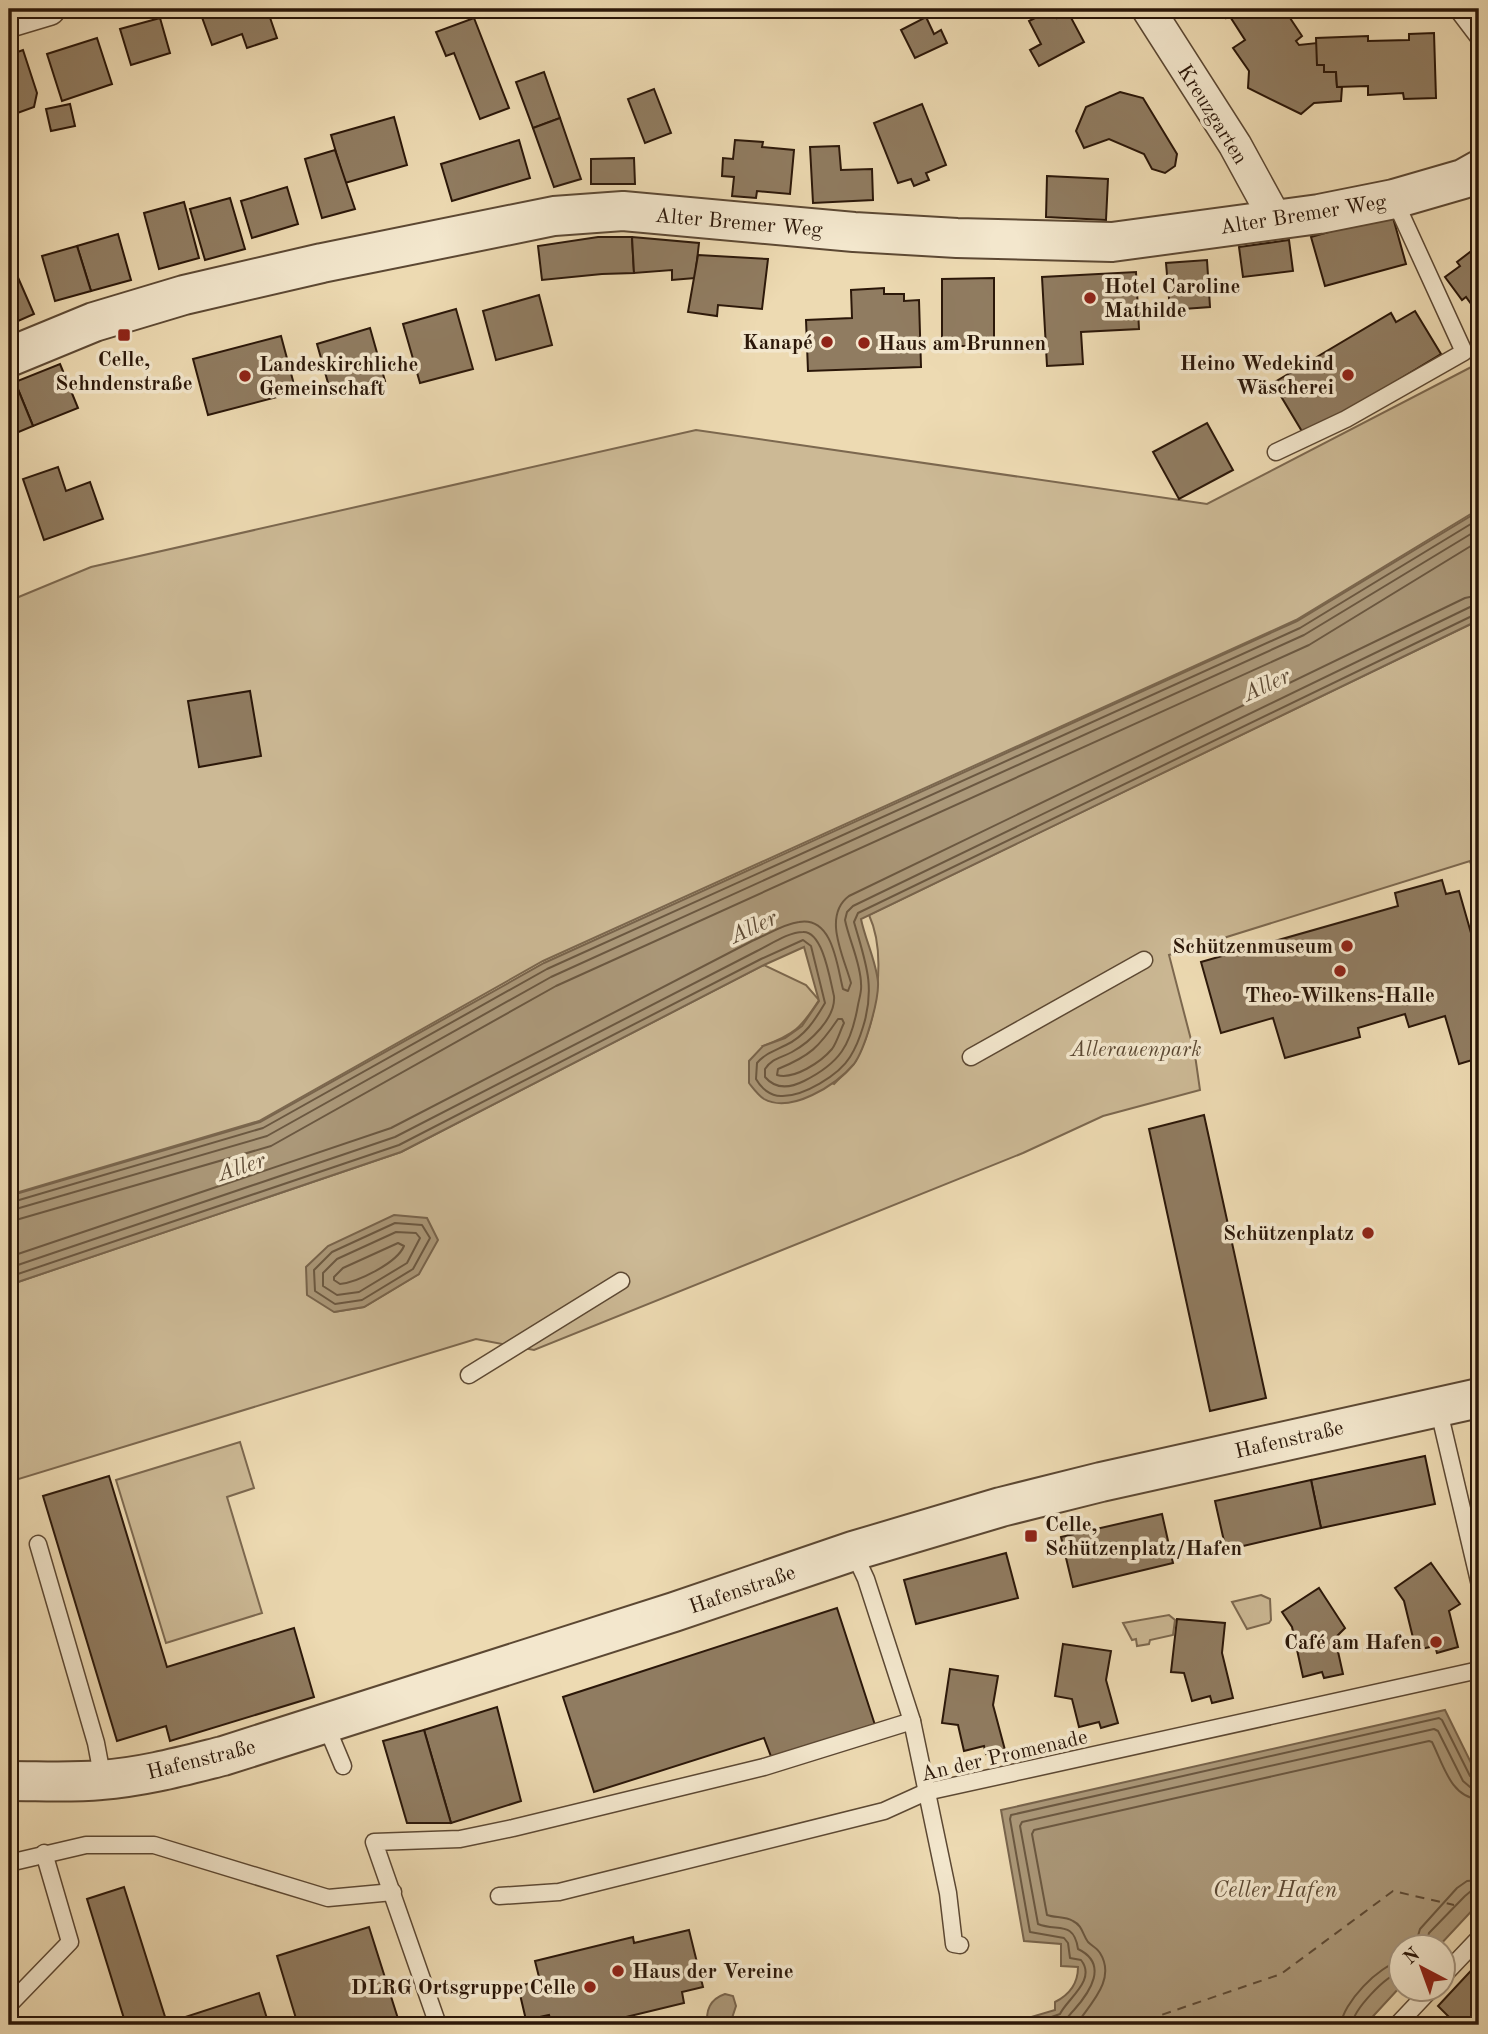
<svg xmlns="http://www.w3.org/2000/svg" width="1488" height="2034" viewBox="0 0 1488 2034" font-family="'Old Standard TT',serif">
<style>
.green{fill:#ccb995;stroke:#7c684f;stroke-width:2;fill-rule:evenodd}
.water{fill:#ab9879;stroke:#78644c;stroke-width:2}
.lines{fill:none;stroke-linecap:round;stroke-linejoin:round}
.shore{stroke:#6b5841;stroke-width:2}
.ferry{stroke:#5e4b36;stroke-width:2;stroke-dasharray:9 7;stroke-linecap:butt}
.building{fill:#907c61;stroke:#2b1709;stroke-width:2}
.service-casing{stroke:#5c4833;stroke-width:19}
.minor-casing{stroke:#5c4833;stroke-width:35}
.tertiary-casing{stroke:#5c4833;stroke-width:42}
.service{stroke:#f3e7cd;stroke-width:16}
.minor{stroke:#f3e7cd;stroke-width:32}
.tertiary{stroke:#f3e7cd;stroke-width:38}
.poi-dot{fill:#8f2418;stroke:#f3e7cd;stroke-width:2.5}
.labels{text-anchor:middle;stroke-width:7;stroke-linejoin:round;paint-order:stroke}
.street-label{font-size:21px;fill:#2b1709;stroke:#f3e7cd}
.poi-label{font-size:21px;font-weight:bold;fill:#2b1709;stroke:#f3e7cd;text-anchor:end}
.park-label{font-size:21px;font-style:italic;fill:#5b4833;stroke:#f3e7cd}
.water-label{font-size:23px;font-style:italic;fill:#5e4b36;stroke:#f3e7cd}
</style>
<rect width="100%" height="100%" fill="#eddab2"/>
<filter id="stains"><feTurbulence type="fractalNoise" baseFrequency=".00286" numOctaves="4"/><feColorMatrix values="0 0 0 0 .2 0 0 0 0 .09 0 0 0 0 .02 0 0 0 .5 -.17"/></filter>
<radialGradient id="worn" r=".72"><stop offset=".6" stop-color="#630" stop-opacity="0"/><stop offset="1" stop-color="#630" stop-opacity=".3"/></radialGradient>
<g class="green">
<path d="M1479 363V509L1296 620 543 961 259 1121 9 1195V601L91 567 696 430 1207 504Z"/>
<path d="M1479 620V892L1470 861 1169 955 1195 1055 1200 1090 1103 1116 1023 1153 534 1350 476 1339 9 1482V1285L401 1152 764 965 806 985 819 1000C801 1028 795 1034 763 1046L834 1084C841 1076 852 1069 856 1060 877 1022 887 954 869 915ZM419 1274 364 1307 334 1312Z"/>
<path d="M240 1442 254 1488 227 1497 262 1613 166 1643 116 1480Z"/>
<path d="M1261 1595 1270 1599 1271 1620 1269 1623 1247 1629 1232 1602Z"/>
<path d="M1169 1615 1175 1620 1173 1635 1150 1640 1149 1644 1137 1646 1136 1639 1132 1640 1123 1623Z"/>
</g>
<g class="water">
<path d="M1479 511V620L861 919C865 939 876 961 878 982 879 1000 865 1049 854 1064 836 1085 791 1114 764 1099 758 1095 753 1088 749 1083V1061L763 1046 785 1038 802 1026 819 1001 804 947 764 965 401 1152 9 1285V1196L260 1122 544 963 1297 621Z"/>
<path d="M394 1215 427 1218 438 1240 419 1274 364 1307 334 1312 307 1295 306 1267 328 1246Z"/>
<path d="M1445 1710 1479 1779V1903L1439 1946H1400V1987L1365 2025H1004L1055 2010V2002C1069 1995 1078 1983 1078 1967L1061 1966V1944L1024 1941 1001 1810Z"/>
<path d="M725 1994 733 1996 736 2006 731 2021 724 2025H708C705 2011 710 1999 725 1994Z"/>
</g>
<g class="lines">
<g class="shore">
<path d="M838 1019H842L844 1023C840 1031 837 1042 832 1049 821 1062 794 1080 777 1075L778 1069C810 1056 819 1047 838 1019Z"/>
<path d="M9 1203 263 1128 547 969 1300 628 1479 519"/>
<path d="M9 1211 267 1136 551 977 1304 635 1479 529"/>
<path d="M9 1222 271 1146 556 986 1309 645 1479 541"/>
<path d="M395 1223 422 1225 430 1238 413 1269 362 1300 335 1304 315 1291 314 1270 332 1252Z"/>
<path d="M396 1232 416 1233 420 1238 407 1263 359 1292 337 1295 323 1286V1273L337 1259Z"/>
<path d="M398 1243 404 1246C397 1263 358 1282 340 1284L334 1280V1277L343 1268Z"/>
<path d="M9 1257 391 1128 752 941C767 935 783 924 799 922 833 916 837 966 843 989L848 991 851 983C844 957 822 916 849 896L1465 598 1479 595"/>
<path d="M9 1268 395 1137 757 951C770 945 788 932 803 932 823 931 830 980 834 996 836 1018 810 1042 792 1052 781 1058 772 1058 765 1069V1077C776 1090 790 1088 804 1081 840 1063 851 1045 858 1005 859 999 862 991 861 984 861 964 849 940 845 920L847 912 853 906 1470 607 1479 606"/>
<path d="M9 1277 399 1145 761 959 803 940 811 946 825 1003C815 1020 805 1036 786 1045 774 1051 766 1053 757 1063L756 1079C761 1088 770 1096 781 1096 803 1097 839 1075 850 1057 855 1049 860 1037 863 1027 876 986 865 961 854 922L858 913 1474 615H1479"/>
<path d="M1415 1946 1420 1929 1457 1888 1467 1881 1479 1880"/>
<path d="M1425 1946 1429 1933 1465 1896 1471 1891 1479 1890"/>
<path d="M1029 2025 1060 2014C1067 1999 1097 1980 1081 1960L1070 1958 1068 1943 1064 1938 1030 1932 1010 1819 1011 1815 1439 1718 1442 1720 1470 1776 1479 1780"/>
<path d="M1058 2025C1066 2022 1068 2016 1074 2010 1090 1992 1109 1964 1078 1949 1074 1920 1057 1932 1038 1924L1020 1826 1022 1822 1434 1729 1438 1731 1463 1781 1470 1787 1479 1789"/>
<path d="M1076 2025C1089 2005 1117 1980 1100 1953 1097 1948 1092 1946 1088 1942 1082 1934 1083 1926 1073 1921 1065 1916 1055 1918 1047 1915L1032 1834 1034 1830 1429 1741 1432 1742C1443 1764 1451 1798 1479 1799"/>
<path d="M1341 2025C1342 2004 1380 1964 1400 1962"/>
<path d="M1352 2025C1353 2010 1386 1975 1400 1973"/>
</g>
<path class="ferry" d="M1132 2025 1281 1974 1393 1891 1454 1905"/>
</g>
<g class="building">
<path d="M199 9H267L277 38 247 48 242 34 212 45Z"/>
<path d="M1053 9 1057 18 1068 12 1084 42 1039 66 1030 50 1041 44 1029 21Z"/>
<path d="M1220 9H1239L1226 18Z"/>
<path d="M1239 9H1284L1302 36 1296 41 1299 45 1317 43V65H1324V72H1336L1337 87H1342L1341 101 1314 103 1301 114 1248 88 1249 71 1233 48 1245 40 1229 15Z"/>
<path d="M926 17 934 34 941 30 947 43 915 58 901 30Z"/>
<path d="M160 18 170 53 131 65 120 29Z"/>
<path d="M474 18 509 108 480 119 454 53 446 56 436 32Z"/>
<path d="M1434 33 1436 98 1404 99 1403 93 1368 95V86L1337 87 1336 72H1324V65H1317L1316 38 1368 36V41L1409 40V34Z"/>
<path d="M97 38 112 84 62 101 47 54Z"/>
<path d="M23 50 37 93 34 107 9 116V55Z"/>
<path d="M544 72 560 118 533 128 516 82Z"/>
<path d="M654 89 671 133 645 143 628 99Z"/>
<path d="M1120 92 1143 98 1177 154 1175 166 1165 173 1152 169 1144 154 1109 139 1084 148 1076 131 1086 107Z"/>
<path d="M70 104 75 126 51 131 46 109Z"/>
<path d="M922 104 946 165 926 173 929 180 914 186 911 179 898 183 874 123Z"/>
<path d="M394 117 407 165 345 183 331 135Z"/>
<path d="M560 118 581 179 554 187 533 128Z"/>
<path d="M519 140 530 178 452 201 441 164Z"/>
<path d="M735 140 763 142 762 147 794 150 790 194 757 191 756 198 732 196 734 177 722 176 723 158 733 159Z"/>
<path d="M839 146 841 170 872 169 873 200 813 203 810 147Z"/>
<path d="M335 150 355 209 322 218 305 159Z"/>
<path d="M634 158 635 184H591V159Z"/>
<path d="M1047 176 1108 179 1106 220 1046 217Z"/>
<path d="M287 187 298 224 252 238 241 201Z"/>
<path d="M230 198 245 249 205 260 190 209Z"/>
<path d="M184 202 199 258 159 269 144 213Z"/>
<path d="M1392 214 1406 264 1325 286 1311 237Z"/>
<path d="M118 234 131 280 91 291 77 246Z"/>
<path d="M598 237H632L634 273 602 274 542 280 538 246Z"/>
<path d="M632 237 699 243 695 278 672 280V270L634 273Z"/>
<path d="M1289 240 1293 271 1243 277 1239 247Z"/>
<path d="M1479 245V315L1466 297 1462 300 1445 277 1460 266 1457 262Z"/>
<path d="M77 246 91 291 55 301 42 256Z"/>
<path d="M698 255 768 259 762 309 718 305 717 316 688 312Z"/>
<path d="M1207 260 1210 307 1170 310 1166 263Z"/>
<path d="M1136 272 1139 329 1081 332 1083 364 1047 366 1042 277Z"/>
<path d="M16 273 34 314 9 325V276Z"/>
<path d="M994 278V346H942V279Z"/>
<path d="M884 288V294H904V301L919 300 921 367 808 371 806 320 852 318 851 290Z"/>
<path d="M539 295 552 345 496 360 483 311Z"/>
<path d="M456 309 473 369 420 383 403 324Z"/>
<path d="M1415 311 1441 354 1319 428 1303 433 1273 383 1391 313 1396 322Z"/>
<path d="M370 328 385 381 332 397 317 344Z"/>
<path d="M281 336 296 392 208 415 193 359Z"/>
<path d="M60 364 78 408 33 426 15 382Z"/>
<path d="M15 382 33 426 9 436V385Z"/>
<path d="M1207 423 1233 470 1179 499 1153 452Z"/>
<path d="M58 467 66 491 90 482 103 519 44 540 23 479Z"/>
<path d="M250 691 261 756 199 767 188 701Z"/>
<path d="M1442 880 1446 894 1459 891 1479 961V970L1472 972 1479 999V1058L1459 1064 1445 1016 1409 1027 1405 1014 1358 1028 1360 1037 1285 1058 1273 1018 1221 1033 1201 962 1398 906 1395 893Z"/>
<path d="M1204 1115 1266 1398 1210 1411 1149 1129Z"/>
<path d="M1425 1456 1435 1504 1321 1528 1311 1480Z"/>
<path d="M109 1476 167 1667 294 1628 314 1697 170 1741 166 1726 117 1741 43 1496Z"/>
<path d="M1311 1480 1321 1528 1226 1550 1215 1501Z"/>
<path d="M1162 1514 1173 1563 1073 1587 1061 1537Z"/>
<path d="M1006 1553 1018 1598 916 1624 904 1580Z"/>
<path d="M1431 1563 1460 1604 1449 1611 1458 1647 1437 1653 1435 1646 1416 1650 1404 1601 1395 1588Z"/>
<path d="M1319 1588 1345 1628 1335 1638 1343 1674 1324 1678 1322 1672 1303 1677 1292 1627 1282 1612Z"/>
<path d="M837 1608 875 1725 772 1759 764 1738 594 1792 563 1697Z"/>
<path d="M1177 1619 1225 1623 1222 1653 1233 1698 1212 1703 1210 1696 1192 1701 1184 1673 1171 1672Z"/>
<path d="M1063 1644 1111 1651 1106 1680 1118 1723 1101 1728 1099 1722 1079 1727 1072 1699 1055 1696Z"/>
<path d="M950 1669 998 1676 993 1705 1005 1750 986 1754 984 1746 964 1751 958 1725 942 1723Z"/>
<path d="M497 1707 521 1801 451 1823 424 1730Z"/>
<path d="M424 1730 451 1823H407L383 1741Z"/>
<path d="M124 1887 167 2023 259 1993 269 2025H126L87 1899Z"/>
<path d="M369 1927 400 2025H298L277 1956Z"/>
<path d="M689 1930 703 1987 682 1992 684 2003 593 2025H552L549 2015 526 2020 518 1986 540 1981 535 1961 633 1937 634 1943Z"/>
<path d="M1479 1962V2025H1457L1438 2006Z"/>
</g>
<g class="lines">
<g class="service-casing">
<g id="service">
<path d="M1457 9 1479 38"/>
<path d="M1276 452 1346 419 1464 352 1394 199"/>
<path d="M971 1057 1144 960"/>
<path d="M469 1375 621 1281"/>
<path d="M1438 1407 1479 1581"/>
<path d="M38 1544 96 1743 103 1780"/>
<path d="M853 1551 866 1579 912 1721 948 1893 954 1944 960 1945"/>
<path d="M325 1723 343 1766"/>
<path d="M9 1863 86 1845H154L328 1898 393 1892"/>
<path d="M499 1896 559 1892 884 1811 926 1792 1479 1670"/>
<path d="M1442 1977 1479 1938"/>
<path d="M9 2005 70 1942 44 1853"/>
<path d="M438 2025 374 1842 460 1839 513 1828 764 1767 912 1721"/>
<path d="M1397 2025 1432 1988"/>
</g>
</g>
<g class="minor-casing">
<g id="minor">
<path d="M1148 9 1235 145 1276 220"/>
<path d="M9 21 49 9"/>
</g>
</g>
<g class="tertiary-casing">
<g id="tertiary">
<path d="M9 357 94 322 184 295 322 263 554 216 623 211 854 232 957 238 1112 242 1319 214 1394 199 1463 179 1479 170"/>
<path d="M9 1781C40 1781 70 1783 101 1780 143 1777 183 1766 223 1756L674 1612 853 1551 1001 1507 1101 1482 1479 1398"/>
</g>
</g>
<use href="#service" class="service"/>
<use href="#minor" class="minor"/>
<use href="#tertiary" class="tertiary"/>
</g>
<g class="poi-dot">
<circle cx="1090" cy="298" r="7"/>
<rect x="117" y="328" width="14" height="14" rx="3.5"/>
<circle cx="827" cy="342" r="7"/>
<circle cx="864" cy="343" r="7"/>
<circle cx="1348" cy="375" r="7"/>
<circle cx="245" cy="376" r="7"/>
<circle cx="1347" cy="946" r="7"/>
<circle cx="1340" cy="971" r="7"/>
<circle cx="1368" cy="1233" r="7"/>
<rect x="1024" y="1529" width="14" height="14" rx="3.5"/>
<circle cx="1436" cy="1642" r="7"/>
<circle cx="618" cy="1971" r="7"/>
<circle cx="590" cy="1987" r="7"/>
</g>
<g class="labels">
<g class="street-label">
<text transform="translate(1213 114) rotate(58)" y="7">Kreuzgarten</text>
<text transform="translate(1303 214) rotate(-9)" y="7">Alter Bremer Weg</text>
<text transform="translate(739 222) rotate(5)" y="7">Alter Bremer Weg</text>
<text transform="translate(1289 1439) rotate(-13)" y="7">Hafenstraße</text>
<text transform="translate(742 1589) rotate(-19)" y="7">Hafenstraße</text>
<text transform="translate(1004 1755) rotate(-13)" y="7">An der Promenade</text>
<text transform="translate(201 1759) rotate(-14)" y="7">Hafenstraße</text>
</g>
<g class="poi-label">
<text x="1104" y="293" text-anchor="start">Hotel Caroline<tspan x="1104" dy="24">Mathilde</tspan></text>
<text x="813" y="349">Kanapé</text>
<text x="878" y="350" text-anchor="start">Haus am Brunnen</text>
<text x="124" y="366" text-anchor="middle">Celle,<tspan x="124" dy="24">Sehndenstraße</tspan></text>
<text x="1334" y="370">Heino Wedekind<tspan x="1334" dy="24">Wäscherei</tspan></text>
<text x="259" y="371" text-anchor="start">Landeskirchliche<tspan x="259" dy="24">Gemeinschaft</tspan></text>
<text x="1333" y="953">Schützenmuseum</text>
<text x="1340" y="1002" text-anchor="middle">Theo-Wilkens-Halle</text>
<text x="1354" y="1240">Schützenplatz</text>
<text x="1045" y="1531" text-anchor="start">Celle,<tspan x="1045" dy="24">Schützenplatz/Hafen</tspan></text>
<text x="1422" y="1649">Café am Hafen</text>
<text x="632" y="1978" text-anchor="start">Haus der Vereine</text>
<text x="576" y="1994">DLRG Ortsgruppe Celle</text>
</g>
<g class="park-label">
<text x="1136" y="1056">Allerauenpark</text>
</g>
<g class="water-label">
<text transform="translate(1266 684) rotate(-25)" y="8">Aller</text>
<text transform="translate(753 926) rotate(-25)" y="8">Aller</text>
<text transform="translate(241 1166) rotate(-18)" y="8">Aller</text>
<text x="1275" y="1897">Celler Hafen</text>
</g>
</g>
<rect width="1488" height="2034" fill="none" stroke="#eddab2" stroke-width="35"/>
<rect x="10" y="10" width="1467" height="2013" fill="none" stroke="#2b1709" stroke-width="3.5"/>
<rect x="18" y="18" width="1453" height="1999" fill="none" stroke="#2b1709" stroke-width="2"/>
<g transform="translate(1422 1968) rotate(319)"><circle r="33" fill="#f3e7cd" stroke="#a3947f" stroke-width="2"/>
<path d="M0-5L12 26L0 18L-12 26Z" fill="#8f2418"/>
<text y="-10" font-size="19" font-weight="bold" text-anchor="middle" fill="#2b1709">N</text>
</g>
<rect width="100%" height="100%" filter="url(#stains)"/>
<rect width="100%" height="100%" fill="url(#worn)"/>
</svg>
